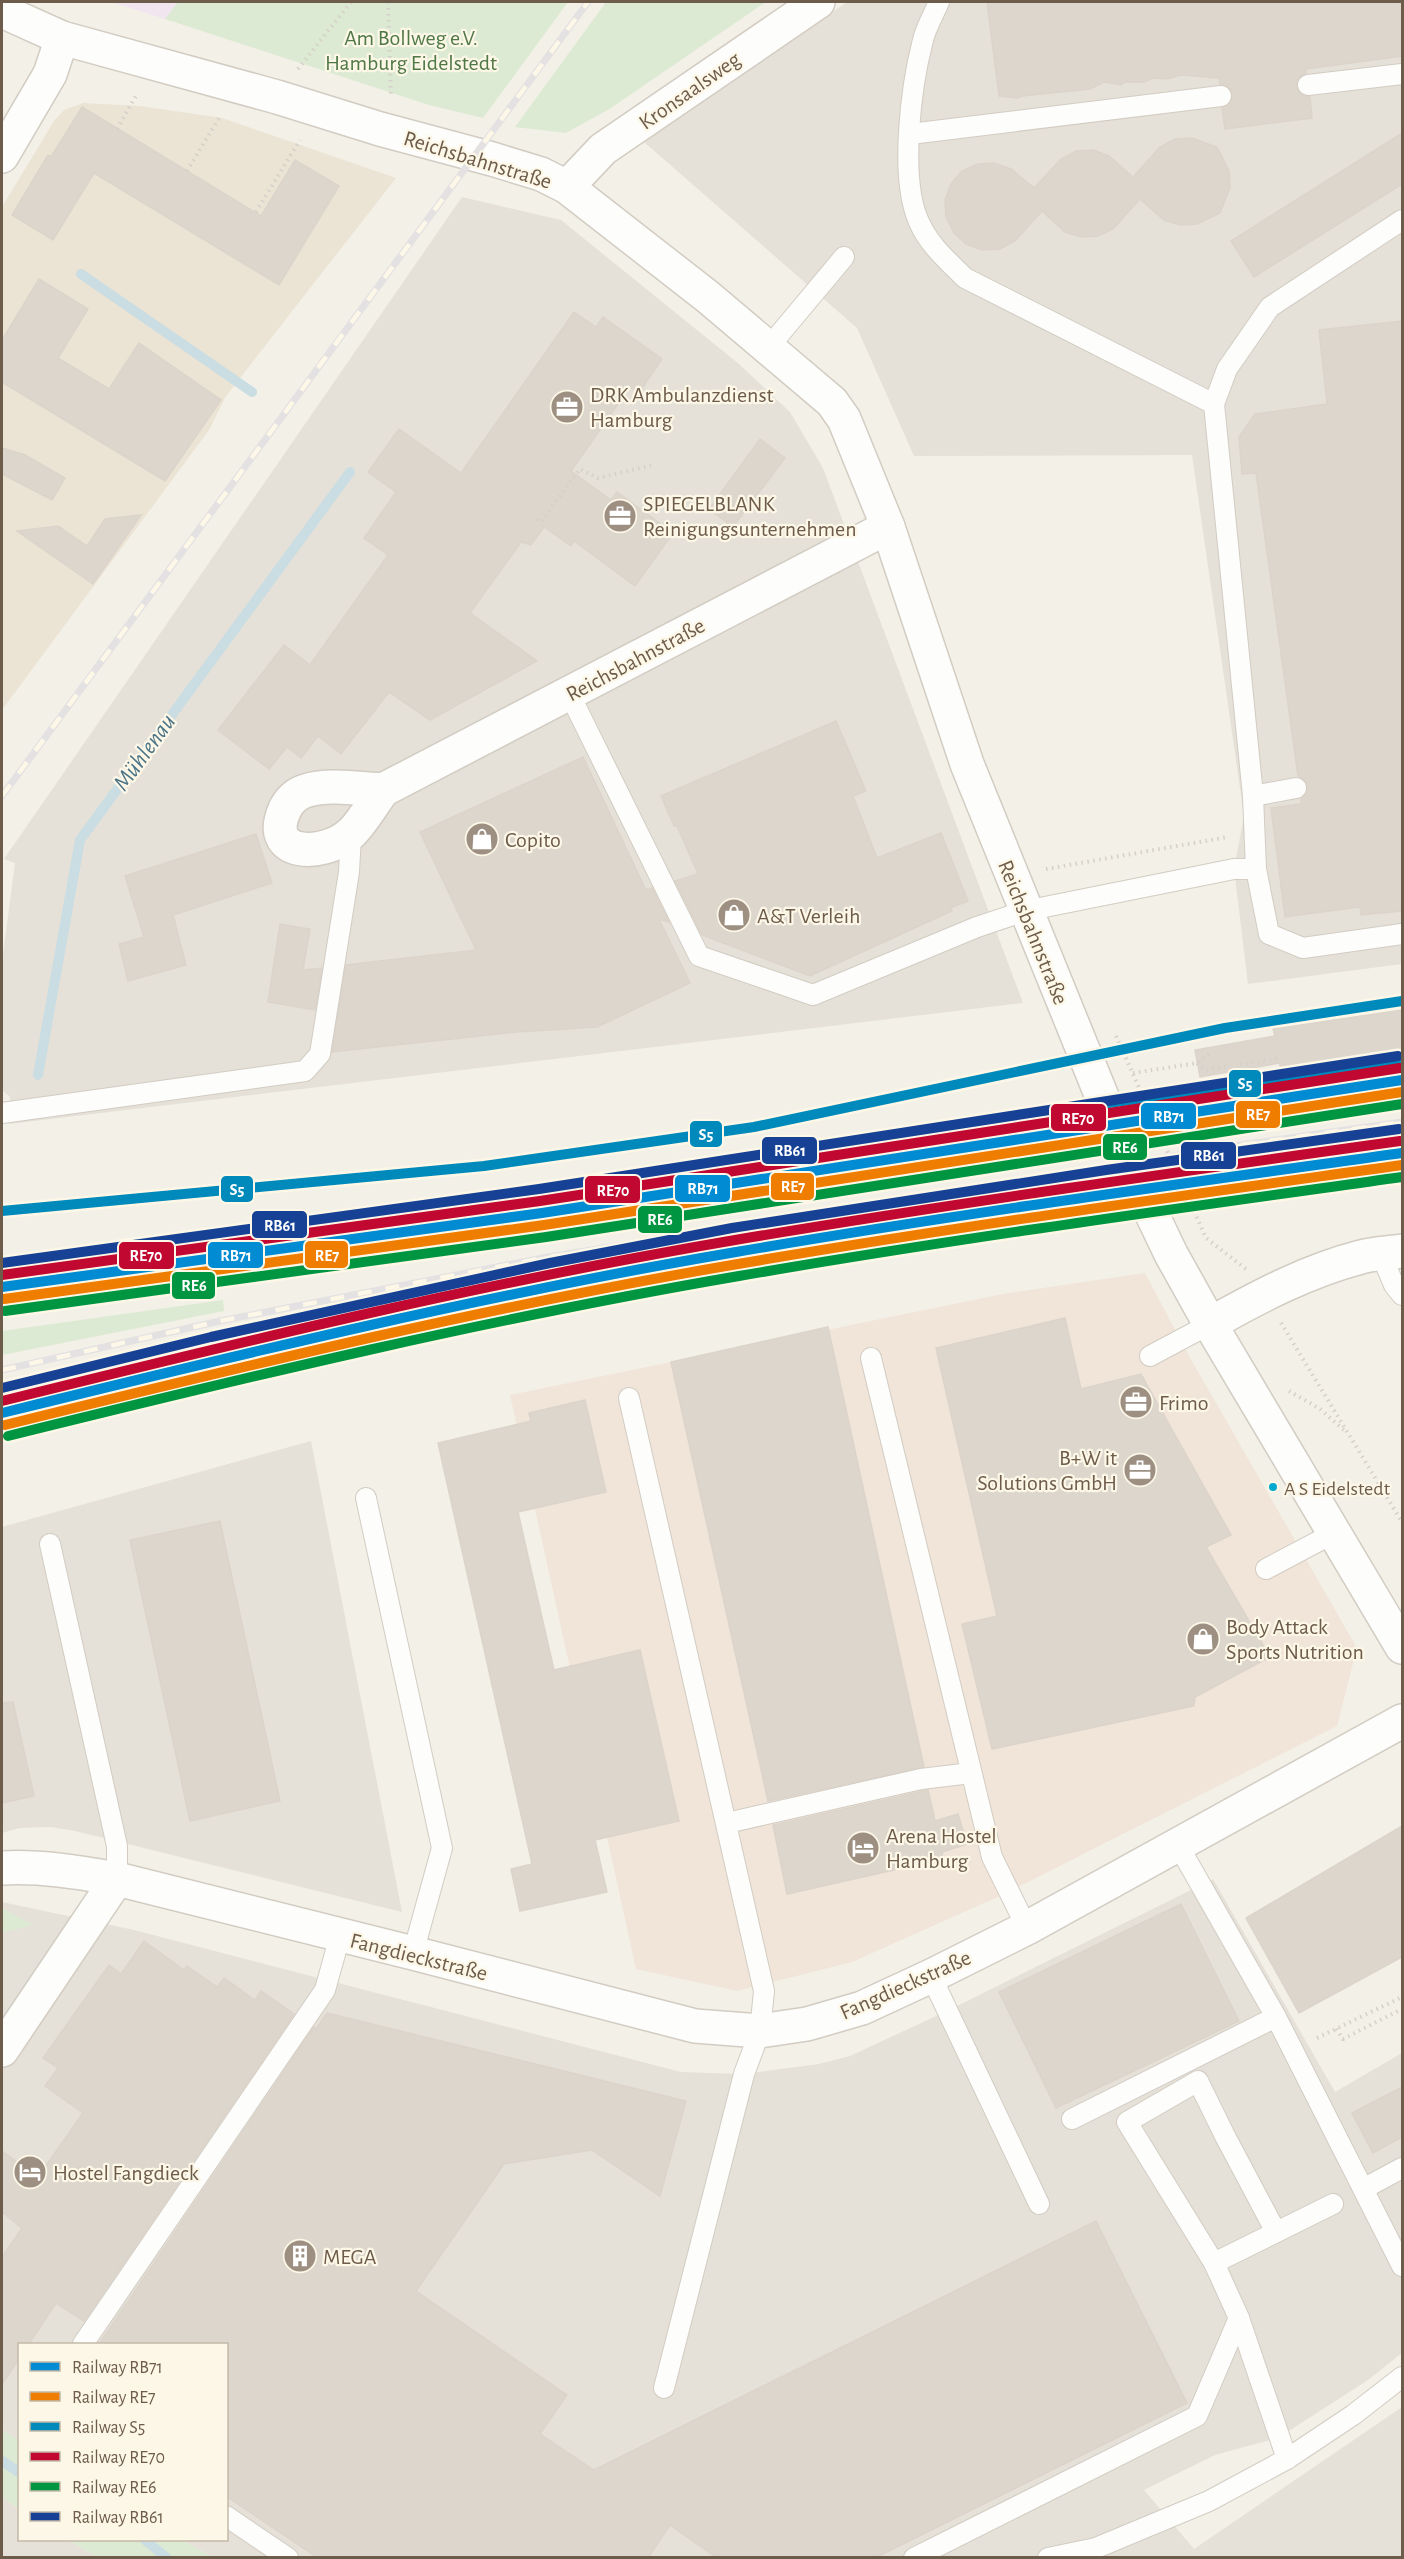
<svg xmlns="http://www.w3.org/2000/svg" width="1404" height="2559" viewBox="0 0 1404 2559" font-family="'Alegreya Sans',sans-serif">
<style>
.residential{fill:#ebe3d4}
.commercial{fill:#f1e4d8}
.industrial{fill:#e5e1d8}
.education{fill:#f1e6ef}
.green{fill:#ddead3}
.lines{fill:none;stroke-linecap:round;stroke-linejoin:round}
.stream{stroke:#cadde2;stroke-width:10}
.building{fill:#dcd6cd;stroke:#dcd4ca;stroke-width:1.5}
.service-casing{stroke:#d2ccc3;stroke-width:22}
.minor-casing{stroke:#d2ccc3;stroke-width:36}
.tertiary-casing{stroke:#d2ccc3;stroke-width:36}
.path{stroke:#d5d0c9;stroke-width:4;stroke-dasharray:1.5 4.5;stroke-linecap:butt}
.service{stroke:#fdfdfb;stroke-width:20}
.minor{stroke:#fdfdfb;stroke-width:33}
.tertiary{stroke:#fdfdfb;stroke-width:33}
.rail-casing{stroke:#e4e1e3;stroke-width:7}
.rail{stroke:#fdf7e7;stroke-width:4.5;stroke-dasharray:14;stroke-linecap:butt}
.rail-1-casing{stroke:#fdf7e7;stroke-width:15}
.rail-2-casing{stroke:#fdf7e7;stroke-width:15}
.rail-3-casing{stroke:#fdf7e7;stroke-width:15}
.rail-4-casing{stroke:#fdf7e7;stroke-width:15}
.rail-5-casing{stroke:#fdf7e7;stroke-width:15}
.rail-6-casing{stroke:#fdf7e7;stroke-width:15}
.rail-1{stroke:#008bd2;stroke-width:10}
.rail-2{stroke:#ef7d00;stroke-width:10}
.rail-3{stroke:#0089bb;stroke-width:10}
.rail-4{stroke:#c10831;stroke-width:10}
.rail-5{stroke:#009641;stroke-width:10}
.rail-6{stroke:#164194;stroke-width:10}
.bus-dot{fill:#00a9ce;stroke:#fdf7e7;stroke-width:2}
.labels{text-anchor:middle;stroke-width:4.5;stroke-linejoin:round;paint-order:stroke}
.bus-label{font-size:20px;fill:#6e5c4b;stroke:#fdf7e7;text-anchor:start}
.park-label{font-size:22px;fill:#4f7847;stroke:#fdf7e7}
.street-label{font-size:22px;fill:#6e5c4b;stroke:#fdf7e7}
.poi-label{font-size:22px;fill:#6e5c4b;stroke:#fdf7e7;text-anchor:start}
.water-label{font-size:24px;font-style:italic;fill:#4b7486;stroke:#fdf7e7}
.line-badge{stroke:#fdf7e7;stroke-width:2}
.badge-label{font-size:16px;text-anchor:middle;font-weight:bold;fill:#fff}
</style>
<rect width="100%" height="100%" fill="#f3f0e7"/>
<path class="residential" d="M83 103 140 106 222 118 396 178 226 396 209 430 2 710V207L54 121 64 110Z"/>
<path class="commercial" d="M1145 1273 1189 1356 1357 1648 1337 1726 1002 1895 852 1962 737 1991 636 1969 510 1395 1003 1294Z"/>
<g class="industrial">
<path d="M847 2H1402V964L1248 984 1234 869 1244 816 1192 455 914 456 857 328 644 142Z"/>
<path d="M462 197 561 220 739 364 790 412 823 468 1023 1003 9 1124 10 1097 2 1090V962L15 863 4 859Z"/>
<path d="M311 1441 402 1912 75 1831 51 1827 20 1828 2 1833V1527Z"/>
<path d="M1213 1879 1335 2092 1402 2053V2353L1368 2380 1278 2438 1215 2455 1144 2490 1194 2549 1402 2407V2557H212L182 2540H226V2344H20L19 2440 2 2430V1902L134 1930 681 2072 744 2074 819 2064 850 2056 947 2011Z"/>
<path d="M2 2497 19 2509 20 2540H68L97 2557H2Z"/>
</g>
<path class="education" d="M111 2H178L165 19Z"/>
<g class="green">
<path d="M178 2H568L483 118 429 105 165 19Z"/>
<path d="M606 2H766L611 108 566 133 515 127Z"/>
<path d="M223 1300 224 1311 2 1355V1331Z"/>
<path d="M2 1908 33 1925 2 1933Z"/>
<path d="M2 2430 19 2440V2509L2 2497Z"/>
<path d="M68 2540H182L212 2557H97Z"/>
</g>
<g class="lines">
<g class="stream">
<path d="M81 274 252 392"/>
<path d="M38 1075 80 840 350 472"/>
<path d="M2 2461 20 2473"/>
<path d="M145 2540 167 2558"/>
</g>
</g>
<g class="building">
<path d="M987 2H1402V56L1306 69V73L1297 80 1296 87 1303 96 1310 97 1312 118 1225 129 1222 108 1229 105 1233 95 1230 88 1220 84 1219 78 1181 75 1167 79 1153 78 1144 82H1125L1121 85 1104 82 1090 89 1022 96 1018 98 999 96Z"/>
<path d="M82 107 261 216 295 160 339 186 279 285 94 173 53 240 12 215 48 155 51 157Z"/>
<path d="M1402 133V184L1254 277 1231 241Z"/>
<path d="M1192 138 1217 147 1229 171 1230 188 1220 213 1197 224 1180 225 1164 220 1140 199 1113 229 1098 236 1081 237 1065 232 1042 211 1015 241 1000 249 982 250 966 244 954 233 946 217 945 200 951 184 962 171 978 164 994 163 1011 169 1034 188 1061 159 1076 151 1093 150 1109 156 1133 177 1160 147 1175 139Z"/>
<path d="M39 279 88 309 58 358 109 389 139 343 221 400 165 481 2 382V340Z"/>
<path d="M574 312 596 327 603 317 662 359 639 393 630 387 571 471 611 500 617 492 673 533 635 586 574 541 571 546 544 527 531 545 521 542 470 613 537 661 430 720 389 692 341 754 318 736 301 758 287 747 269 769 218 730 284 645 310 665 388 555 364 538 396 492 368 472 399 429 461 473Z"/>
<path d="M1402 321V911L1361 915 1360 907 1285 917 1271 808 1301 804V799L1307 793 1308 786 1305 780 1298 776 1256 473 1242 474 1239 437 1255 414 1327 404 1319 330Z"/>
<path d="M760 439 785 458 733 527 709 509Z"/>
<path d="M2 448 25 455 65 478 52 500 2 474Z"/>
<path d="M141 515 93 584 17 531 58 526 87 546 105 519Z"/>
<path d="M836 721 866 791 853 796 877 858 941 833 968 901 950 908 952 911 810 976 702 935 675 881 698 874 677 826H674L661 796Z"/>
<path d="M583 757 646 890 652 888 669 922 659 919 690 983 597 1027 516 1032 332 1052 346 965 476 950 420 832Z"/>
<path d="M256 834 272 883 173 915 186 965 128 981 119 944 144 937 125 876Z"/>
<path d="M280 924 310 929 303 970 322 968 315 1010 268 1002Z"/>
<path d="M1402 1010V1052L1280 1068V1063L1200 1077 1195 1050 1275 1036 1273 1029Z"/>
<path d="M1065 1318 1081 1389 1141 1374 1231 1535 1206 1547 1270 1657 1195 1697 1194 1706 992 1749 962 1624 997 1616 936 1348Z"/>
<path d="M828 1327 924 1767 768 1801 671 1362Z"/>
<path d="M585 1400 606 1492 518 1512 554 1670 640 1650 679 1821 595 1840 607 1892 520 1911 511 1869 532 1864 438 1443 531 1421 529 1413Z"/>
<path d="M220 1521 280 1801 190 1821 130 1540Z"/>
<path d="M13 1702 34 1796 2 1803V1703Z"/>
<path d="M928 1790 935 1821 958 1814 967 1844 942 1852 943 1859 787 1894 773 1825Z"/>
<path d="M1402 1826V1957L1299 2013 1246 1918Z"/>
<path d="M1181 1904 1239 2021 1056 2108 999 1992Z"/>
<path d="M144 1941 184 1970 187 1966 217 1987 224 1978 255 2000 261 1991 294 2014 84 2321 56 2303 29 2344H20V2358L2 2384V2257L22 2228 2 2212V2151L38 2177 83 2113 45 2086 58 2068 43 2058 109 1965 121 1974Z"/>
<path d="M327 2013 686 2101 660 2196 592 2150 504 2164 416 2291 567 2395 540 2434 594 2470 1096 2221 1187 2403 875 2558H717L670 2525 648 2558H318L226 2496V2344H99L314 2027 316 2029Z"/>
<path d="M1402 2087V2137L1373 2153 1352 2113Z"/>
</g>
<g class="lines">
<g class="service-casing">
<g id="service">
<path d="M939 2C934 14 926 27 923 40 911 86 899 178 919 222 929 245 947 260 965 278L1214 404"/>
<path d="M1308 85 1402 74"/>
<path d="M910 134 1221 96"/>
<path d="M1402 220 1270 307 1227 369 1214 404 1253 796 1256 869 1269 934 1303 948 1402 934"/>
<path d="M768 348 844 257"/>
<path d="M569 693 699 956 813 995 977 927 1025 911 1234 869H1256"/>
<path d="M1253 796 1296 788"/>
<path d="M2 1113 305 1071 320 1054 349 872 351 834"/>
<path d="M1381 1254 1394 1285 1402 1295"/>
<path d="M1150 1356 1210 1324"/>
<path d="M871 1358 992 1857 1027 1928"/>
<path d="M629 1398 764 1991 760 2031 744 2074 664 2388"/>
<path d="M366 1498 442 1848 413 1953"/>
<path d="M50 1544 117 1846V1879"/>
<path d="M1266 1569 1334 1533"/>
<path d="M727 1823 921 1779 971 1773"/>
<path d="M1178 1845 1276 2017 1402 2266"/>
<path d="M931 1976 1039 2204"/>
<path d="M1072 2119 1276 2017"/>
<path d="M1363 2189 1402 2168"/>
<path d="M1214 2263 1127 2122 1198 2081 1225 2136 1276 2232"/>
<path d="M1239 2318 1287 2459"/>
<path d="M83 2344 325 1990 340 1936"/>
<path d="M226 2516 288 2558"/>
<path d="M914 2558 1197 2416 1239 2318 1214 2263 1333 2204"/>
<path d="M1048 2558 1096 2548 1209 2501 1287 2459 1353 2415 1402 2377"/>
</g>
</g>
<g class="minor-casing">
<g id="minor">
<path d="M2 156 50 74 62 38"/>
<path d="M567 187 603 149 818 2"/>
<path d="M383 790C360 789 328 783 305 791 296 794 289 801 285 809 263 857 323 858 350 834 360 826 374 802 383 790L888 527"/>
<path d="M1210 1324C1258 1297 1307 1271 1361 1257 1375 1253 1389 1253 1402 1251"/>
<path d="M2 1868C41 1866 78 1872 117 1879L413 1953 695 2026 760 2031 807 2024 862 2008 931 1976 1027 1928 1402 1721"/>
<path d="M2 2050 117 1879"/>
</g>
</g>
<g class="tertiary-casing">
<path id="tertiary" d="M2 11 62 38 277 97 380 129 492 159 541 174 567 187 708 297 832 402 844 419 888 527 967 764 1137 1183 1171 1254 1210 1324 1402 1647"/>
</g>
<g class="path">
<path d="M388 2 391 97"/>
<path d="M298 69 351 2"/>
<path d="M117 129 137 94"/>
<path d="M187 171 219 118"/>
<path d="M256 212 300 140"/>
<path d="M537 519 540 522 542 520 580 469 598 478 653 465"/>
<path d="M1046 869 1228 837"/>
<path d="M1116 1036 1206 1238 1246 1269"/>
<path d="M1197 1063 1205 1070 1230 1066"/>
<path d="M1240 1065 1279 1058"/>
<path d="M1133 1073 1197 1063 1209 1054"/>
<path d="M1281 1323 1402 1522"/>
<path d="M1289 1391 1320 1409 1346 1432"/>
<path d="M1336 2029 1343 2039 1402 2009"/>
<path d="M1317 2038 1402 1997"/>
</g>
<use href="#service" class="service"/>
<use href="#minor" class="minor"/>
<use href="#tertiary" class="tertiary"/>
<g class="rail-casing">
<g id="rail">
<path d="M2 796 588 2"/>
<path d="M2 1215 94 1203"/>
<path d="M2 1312 545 1235 1238 1123 1402 1099"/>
<path d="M2 1370 220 1321 548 1257 1241 1145 1402 1122"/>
</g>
</g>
<use href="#rail" class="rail"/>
<g class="rail-1-casing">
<g id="rail-1">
<path d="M2 1287 542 1213 1402 1080"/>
<path d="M2 1413C245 1353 489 1294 736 1252 957 1214 1180 1184 1402 1153"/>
</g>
</g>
<g class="rail-2-casing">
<g id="rail-2">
<path d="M4 1299 544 1225 1402 1092"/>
<path d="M5 1425C248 1365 491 1306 738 1264 959 1226 1181 1196 1402 1165"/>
</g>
</g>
<g class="rail-3-casing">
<g id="rail-3">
<path d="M1088 1106 1402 1061"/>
<path d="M2 1211 484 1166 754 1127 1225 1028 1402 1001"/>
</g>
</g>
<g class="rail-4-casing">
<g id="rail-4">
<path d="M2 1275 540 1201 1400 1068"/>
<path d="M2 1401C244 1341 488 1282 735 1240 956 1203 1178 1172 1400 1141"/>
</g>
</g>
<g class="rail-5-casing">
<g id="rail-5">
<path d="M5 1311 546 1237 1402 1104"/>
<path d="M8 1436C250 1376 493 1318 739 1276 959 1238 1181 1208 1402 1177"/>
</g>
</g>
<g class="rail-6-casing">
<g id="rail-6">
<path d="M2 1263 539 1189 1398 1056"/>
<path d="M2 1388 211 1337 550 1263 732 1228 1106 1170 1399 1129"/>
</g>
</g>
<use href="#rail-1" class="rail-1"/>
<use href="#rail-2" class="rail-2"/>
<use href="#rail-3" class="rail-3"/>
<use href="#rail-4" class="rail-4"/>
<use href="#rail-5" class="rail-5"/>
<use href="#rail-6" class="rail-6"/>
</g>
<defs>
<g id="office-disc" transform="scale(1.725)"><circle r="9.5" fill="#9d9082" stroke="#fdf7e7"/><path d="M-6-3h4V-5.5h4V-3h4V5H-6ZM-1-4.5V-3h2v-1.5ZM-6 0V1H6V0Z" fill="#fff"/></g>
<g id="shop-disc" transform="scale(1.725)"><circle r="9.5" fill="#9d9082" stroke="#fdf7e7"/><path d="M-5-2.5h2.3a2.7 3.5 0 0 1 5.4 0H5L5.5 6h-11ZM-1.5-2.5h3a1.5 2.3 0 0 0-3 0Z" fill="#fff"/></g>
<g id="hotel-disc" transform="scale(1.725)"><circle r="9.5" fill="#9d9082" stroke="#fdf7e7"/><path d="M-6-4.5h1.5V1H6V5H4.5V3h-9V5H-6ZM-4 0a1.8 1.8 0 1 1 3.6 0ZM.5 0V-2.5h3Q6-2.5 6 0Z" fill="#fff"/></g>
<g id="building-disc" transform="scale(1.725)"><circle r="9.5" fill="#9d9082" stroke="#fdf7e7"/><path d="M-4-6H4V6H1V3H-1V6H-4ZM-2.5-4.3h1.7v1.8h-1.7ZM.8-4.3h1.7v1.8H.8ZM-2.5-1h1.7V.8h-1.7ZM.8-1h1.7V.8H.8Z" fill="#fff"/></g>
</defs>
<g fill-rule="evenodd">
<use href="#office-disc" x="567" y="407"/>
<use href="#office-disc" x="620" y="516"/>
<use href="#shop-disc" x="482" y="839"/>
<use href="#shop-disc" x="734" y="915"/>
<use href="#office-disc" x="1136" y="1402"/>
<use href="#office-disc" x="1140" y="1470"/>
<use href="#shop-disc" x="1203" y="1639"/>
<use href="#hotel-disc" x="863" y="1848"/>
<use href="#hotel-disc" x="30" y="2172"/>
<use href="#building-disc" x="300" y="2256"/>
</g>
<circle class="bus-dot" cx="1273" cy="1487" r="5"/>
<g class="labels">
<g class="bus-label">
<text x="1284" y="1495">A S Eidelstedt</text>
</g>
<g class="park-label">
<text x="411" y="45">Am Bollweg e.V.<tspan x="411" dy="25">Hamburg Eidelstedt</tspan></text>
</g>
<g class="street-label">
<text transform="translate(689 90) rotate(-35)" y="8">Kronsaalsweg</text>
<text transform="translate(478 159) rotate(17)" y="8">Reichsbahnstraße</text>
<text transform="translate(635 659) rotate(-28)" y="8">Reichsbahnstraße</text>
<text transform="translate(1034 932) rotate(68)" y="8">Reichsbahnstraße</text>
<text transform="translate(419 1956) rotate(14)" y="8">Fangdieckstraße</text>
<text transform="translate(905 1984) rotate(-24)" y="8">Fangdieckstraße</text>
</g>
<g class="poi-label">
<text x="590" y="402">DRK Ambulanzdienst<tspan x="590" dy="25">Hamburg</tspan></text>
<text x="643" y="511">SPIEGELBLANK<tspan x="643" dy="25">Reinigungsunternehmen</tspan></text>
<text x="505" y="847">Copito</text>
<text x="757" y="923">A&amp;T Verleih</text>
<text x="1159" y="1410">Frimo</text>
<text x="1117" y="1465" text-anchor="end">B+W it<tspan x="1117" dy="25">Solutions GmbH</tspan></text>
<text x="1226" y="1634">Body Attack<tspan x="1226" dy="25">Sports Nutrition</tspan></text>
<text x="886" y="1843">Arena Hostel<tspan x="886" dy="25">Hamburg</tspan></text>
<text x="53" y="2180">Hostel Fangdieck</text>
<text x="323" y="2264">MEGA</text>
</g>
<g class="water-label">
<text transform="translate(144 752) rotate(-54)" y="8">Mühlenau</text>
</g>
</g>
<g class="line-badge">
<rect x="1228" y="1069" width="34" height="29" rx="6" fill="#0089bb"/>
<rect x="1235" y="1100" width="46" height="29" rx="6" fill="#ef7d00"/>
<rect x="1140" y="1102" width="57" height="28" rx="6" fill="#008bd2"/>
<rect x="1050" y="1103" width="57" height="29" rx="6" fill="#c10831"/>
<rect x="689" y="1120" width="34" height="28" rx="6" fill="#0089bb"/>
<rect x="1102" y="1133" width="46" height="28" rx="6" fill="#009641"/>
<rect x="761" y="1136" width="57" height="29" rx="6" fill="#164194"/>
<rect x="1180" y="1141" width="57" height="29" rx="6" fill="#164194"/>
<rect x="770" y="1172" width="45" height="29" rx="6" fill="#ef7d00"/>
<rect x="674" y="1174" width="57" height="29" rx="6" fill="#008bd2"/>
<rect x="220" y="1175" width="34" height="28" rx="6" fill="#0089bb"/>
<rect x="584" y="1175" width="57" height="29" rx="6" fill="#c10831"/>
<rect x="637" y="1205" width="46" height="29" rx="6" fill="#009641"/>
<rect x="251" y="1210" width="57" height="29" rx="6" fill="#164194"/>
<rect x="304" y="1240" width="45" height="29" rx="6" fill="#ef7d00"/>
<rect x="207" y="1241" width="57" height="28" rx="6" fill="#008bd2"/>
<rect x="118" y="1241" width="57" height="29" rx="6" fill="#c10831"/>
<rect x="171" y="1271" width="45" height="29" rx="6" fill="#009641"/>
</g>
<g class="badge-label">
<text x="1245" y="1089">S5</text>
<text x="1258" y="1120">RE7</text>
<text x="1169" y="1122">RB71</text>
<text x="1078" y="1124">RE70</text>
<text x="706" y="1140">S5</text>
<text x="1125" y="1153">RE6</text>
<text x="790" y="1156">RB61</text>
<text x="1209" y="1161">RB61</text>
<text x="793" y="1192">RE7</text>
<text x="703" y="1194">RB71</text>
<text x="237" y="1195">S5</text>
<text x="613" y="1196">RE70</text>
<text x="660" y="1225">RE6</text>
<text x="280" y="1231">RB61</text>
<text x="327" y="1261">RE7</text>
<text x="236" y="1261">RB71</text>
<text x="146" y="1261">RE70</text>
<text x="194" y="1291">RE6</text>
</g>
<rect width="1404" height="2559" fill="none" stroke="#6e5c4b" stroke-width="6"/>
<rect x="18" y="2343" width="210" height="198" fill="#fdf7e7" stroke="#c4b9a9" stroke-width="1.5"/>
<rect x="30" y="2362" width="30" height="9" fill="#008bd2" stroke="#c4b9a9" stroke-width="1.5"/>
<text x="72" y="2373" font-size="18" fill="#6e5c4b">Railway RB71</text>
<rect x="30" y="2392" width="30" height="9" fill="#ef7d00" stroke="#c4b9a9" stroke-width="1.5"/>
<text x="72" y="2403" font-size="18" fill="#6e5c4b">Railway RE7</text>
<rect x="30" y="2422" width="30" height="9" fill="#0089bb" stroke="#c4b9a9" stroke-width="1.5"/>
<text x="72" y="2433" font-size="18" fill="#6e5c4b">Railway S5</text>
<rect x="30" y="2452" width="30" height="9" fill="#c10831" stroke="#c4b9a9" stroke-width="1.5"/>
<text x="72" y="2463" font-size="18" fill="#6e5c4b">Railway RE70</text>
<rect x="30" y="2482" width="30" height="9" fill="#009641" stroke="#c4b9a9" stroke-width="1.5"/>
<text x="72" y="2493" font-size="18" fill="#6e5c4b">Railway RE6</text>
<rect x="30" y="2512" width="30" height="9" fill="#164194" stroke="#c4b9a9" stroke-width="1.5"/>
<text x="72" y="2523" font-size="18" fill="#6e5c4b">Railway RB61</text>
</svg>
